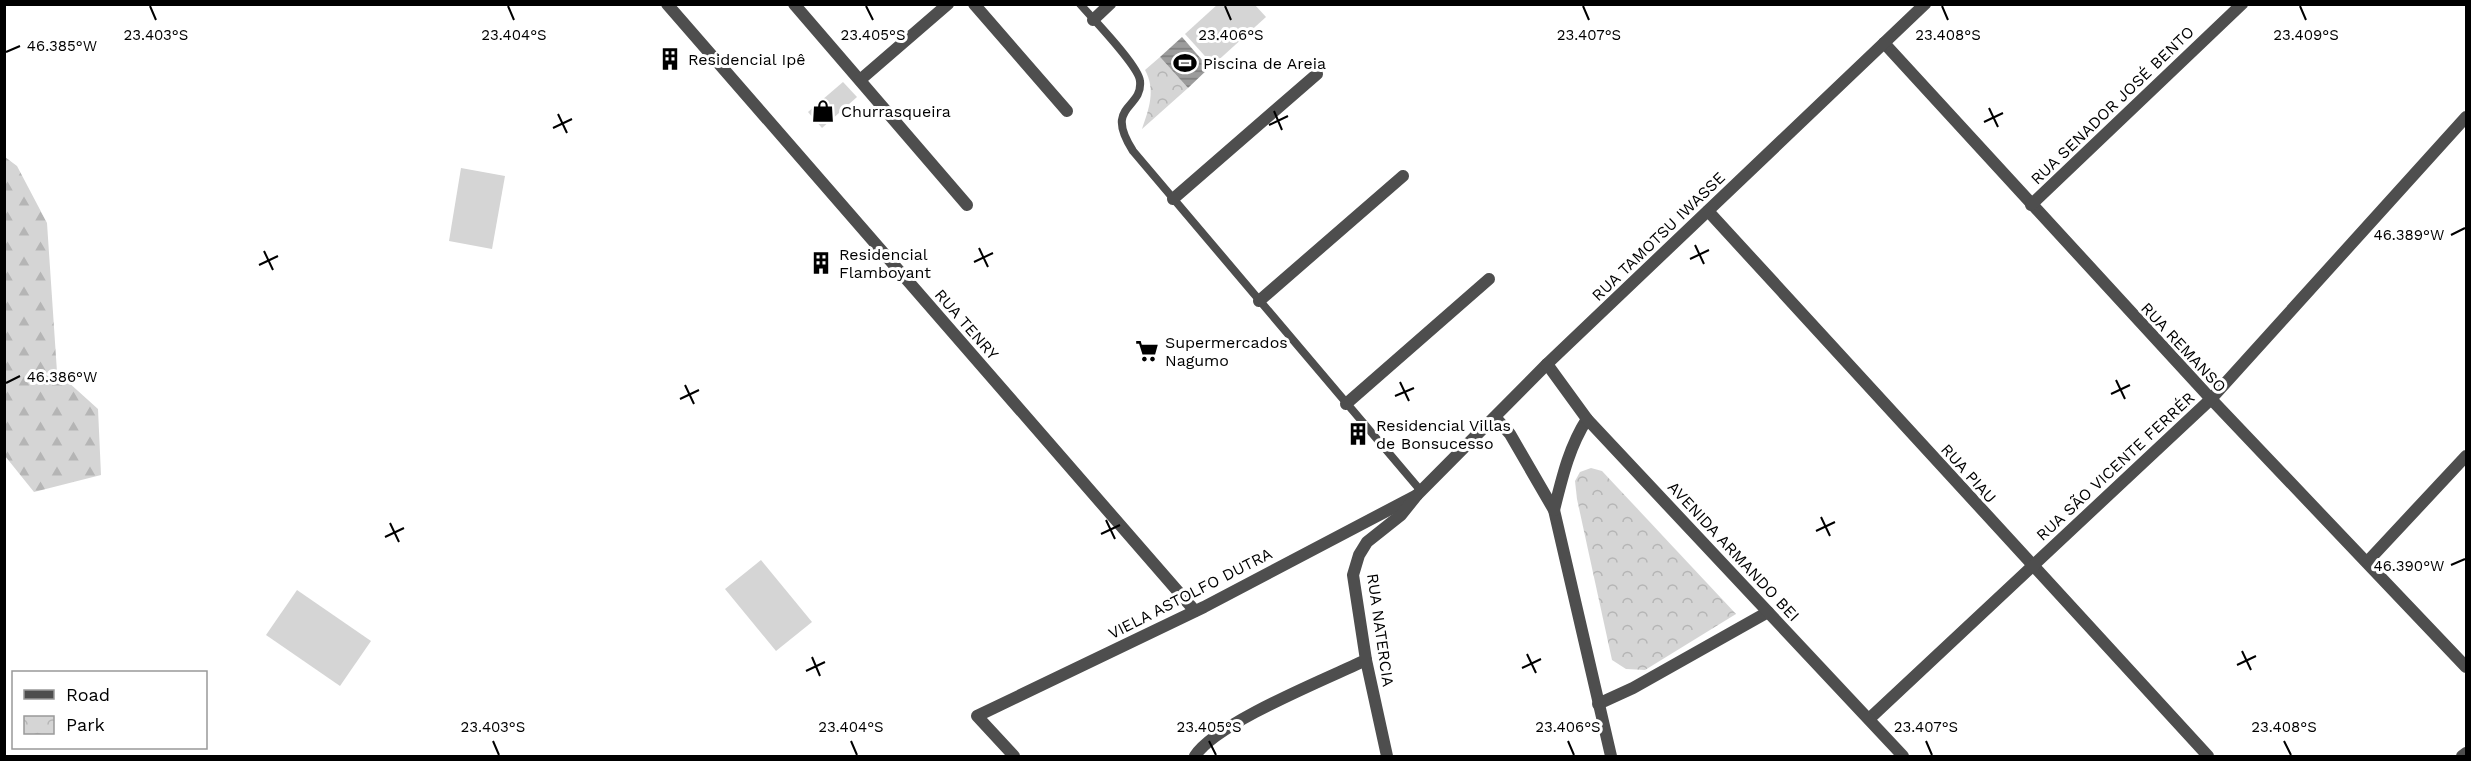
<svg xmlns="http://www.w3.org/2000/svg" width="2471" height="761" viewBox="0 0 2471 761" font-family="'Work Sans',sans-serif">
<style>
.grass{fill:#d5d5d5}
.forest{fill:url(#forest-firs)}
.park{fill:url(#park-crowns)}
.water{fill:url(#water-rules)}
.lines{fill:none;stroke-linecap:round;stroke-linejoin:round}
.service{stroke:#4e4e4e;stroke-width:8}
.minor{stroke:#4e4e4e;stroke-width:12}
.tertiary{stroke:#4e4e4e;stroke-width:12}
.ticks{fill:none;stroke:#000;stroke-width:2}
.labels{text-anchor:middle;stroke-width:6;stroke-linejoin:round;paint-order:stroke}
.poi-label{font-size:16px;fill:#000;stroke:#fff;text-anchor:start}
.street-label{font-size:16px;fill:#000;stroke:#fff}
.ticks-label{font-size:15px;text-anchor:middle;fill:#000;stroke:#fff;stroke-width:6;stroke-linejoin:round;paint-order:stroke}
</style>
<defs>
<pattern id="forest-firs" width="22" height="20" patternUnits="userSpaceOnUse" patternTransform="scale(1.5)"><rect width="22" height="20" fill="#d5d5d5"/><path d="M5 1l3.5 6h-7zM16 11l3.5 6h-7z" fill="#b5b5b5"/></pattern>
<pattern id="park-crowns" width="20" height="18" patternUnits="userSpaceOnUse" patternTransform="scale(1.5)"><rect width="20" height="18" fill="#d5d5d5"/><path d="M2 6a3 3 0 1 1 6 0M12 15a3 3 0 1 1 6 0" fill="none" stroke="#b5b5b5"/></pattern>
<pattern id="water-rules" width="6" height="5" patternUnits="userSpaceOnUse" patternTransform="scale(1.5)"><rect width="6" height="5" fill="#9c9c9c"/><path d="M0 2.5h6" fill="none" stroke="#7d7d7d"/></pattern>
</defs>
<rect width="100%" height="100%" fill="#fff"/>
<g class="grass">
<path d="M1218 4 1255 5 1266 17 1213 65 1185 34Z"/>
<path d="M843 82 857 97 822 128 808 112Z"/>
<path d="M461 168 505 176 492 249 449 241Z"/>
<path d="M761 560 812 622 776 651 725 589Z"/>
<path d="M297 590 371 641 340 686 266 635Z"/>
</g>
<path class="forest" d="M5 157 17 166 47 223 57 372 98 409 101 475 34 492 5 456Z"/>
<g class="park">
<path d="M1160 57 1188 88 1142 129C1149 109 1156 90 1145 70Z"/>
<path d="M1591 468 1602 471 1736 614 1645 670 1626 669 1612 660 1577 499 1575 481 1580 472Z"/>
</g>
<path class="water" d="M1182 37 1209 68 1188 88 1160 57Z"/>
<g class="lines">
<path class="service" d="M1080 4C1092 18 1139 66 1140 81 1143 110 1103 104 1133 151L1421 491"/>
<g class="minor">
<path d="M667 4 1195 611"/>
<path d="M794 4 967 205"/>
<path d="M974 4 1067 111"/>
<path d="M1093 20 1110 4"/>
<path d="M1884 43 2211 399 2466 667"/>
<path d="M860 80 948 4"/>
<path d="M1173 199 1317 74"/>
<path d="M2031 205 2242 4"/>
<path d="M1708 211 2208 756"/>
<path d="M1259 301 1403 176"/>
<path d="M1346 404 1489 279"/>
<path d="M1495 417 1510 434 1554 510 1611 756"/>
<path d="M1554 510C1562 478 1569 447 1587 419"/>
<path d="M2368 561 2466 456"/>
<path d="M1598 704 1633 688 1768 612"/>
<path d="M1869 719 2211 399 2466 117"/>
<path d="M1014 756 977 716 1204 607 1417 495"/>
<path d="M1195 756C1216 723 1326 679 1366 660"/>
<path d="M1387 756 1366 660 1353 575 1359 555 1367 542 1401 515 1417 495 1547 364"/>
<path d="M2462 756 2466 753"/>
</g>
<path class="tertiary" d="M1903 756 1587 419 1547 364 1925 4"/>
</g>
<path class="ticks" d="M150 6 156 20M508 6 514 20M866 6 873 20M1225 6 1231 20M1583 6 1589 20M1942 6 1948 20M2300 6 2306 20M6 52 20 46M1989 108 1998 127M1274 111 1282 130M558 114 567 133M1984 122 2003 113M1269 125 1288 116M553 128 572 119M2451 235 2465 228M1695 245 1704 264M979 248 988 267M264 251 273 270M1690 259 1709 250M974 262 993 253M259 265 278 256M2116 380 2125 399M1400 382 1409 401M6 383 20 376M685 385 694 404M2111 394 2130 385M1395 396 1414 388M680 399 699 390M1821 517 1830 536M1106 520 1115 539M390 523 399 542M1816 531 1835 522M1101 534 1120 525M385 537 404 528M2451 565 2465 559M2242 651 2251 670M1527 654 1536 673M812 657 820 676M2237 665 2256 656M1522 668 1541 659M806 671 825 662M493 741 499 755M851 741 857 755M1209 741 1216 755M1568 741 1574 755M1926 741 1932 755M2284 741 2291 755"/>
<defs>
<g id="building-bare" transform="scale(1.8)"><path d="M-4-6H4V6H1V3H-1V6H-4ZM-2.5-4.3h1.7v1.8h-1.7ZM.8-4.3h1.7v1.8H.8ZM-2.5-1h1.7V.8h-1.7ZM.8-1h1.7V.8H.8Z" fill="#000" stroke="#fff" stroke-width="2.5" paint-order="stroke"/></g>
<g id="stadium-bare" transform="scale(1.8)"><path d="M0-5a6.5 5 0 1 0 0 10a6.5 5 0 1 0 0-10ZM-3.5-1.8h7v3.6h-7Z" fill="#000" stroke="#fff" stroke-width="2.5" paint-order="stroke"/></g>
<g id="shop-bare" transform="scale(1.8)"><path d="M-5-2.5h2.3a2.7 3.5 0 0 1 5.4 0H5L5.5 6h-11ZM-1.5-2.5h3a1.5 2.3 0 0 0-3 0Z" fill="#000" stroke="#fff" stroke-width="2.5" paint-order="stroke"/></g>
<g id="supermarket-bare" transform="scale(1.8)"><path d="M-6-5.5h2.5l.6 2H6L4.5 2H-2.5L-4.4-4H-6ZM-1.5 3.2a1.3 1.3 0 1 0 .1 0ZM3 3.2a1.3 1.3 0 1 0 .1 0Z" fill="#000" stroke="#fff" stroke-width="2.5" paint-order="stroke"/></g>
</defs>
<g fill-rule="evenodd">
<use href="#building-bare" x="670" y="59"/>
<use href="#stadium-bare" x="1185" y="63"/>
<use href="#shop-bare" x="823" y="111"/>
<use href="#building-bare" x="821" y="263"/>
<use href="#supermarket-bare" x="1147" y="351"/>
<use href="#building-bare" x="1358" y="434"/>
</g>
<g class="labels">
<g class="poi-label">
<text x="688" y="65">Residencial Ipê</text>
<text x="1203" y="69">Piscina de Areia</text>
<text x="841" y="117">Churrasqueira</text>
<text x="839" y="260">Residencial<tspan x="839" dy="18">Flamboyant</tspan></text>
<text x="1165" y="348">Supermercados<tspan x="1165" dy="18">Nagumo</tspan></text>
<text x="1376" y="431">Residencial Villas<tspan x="1376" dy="18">de Bonsucesso</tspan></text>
</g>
<g class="street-label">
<text transform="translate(2112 105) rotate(-44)" y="6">RUA SENADOR JOSÉ BENTO</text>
<text transform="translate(1658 236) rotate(-44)" y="6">RUA TAMOTSU IWASSE</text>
<text transform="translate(967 324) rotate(49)" y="6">RUA TENRY</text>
<text transform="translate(2184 347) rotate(47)" y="6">RUA REMANSO</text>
<text transform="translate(2115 466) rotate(-43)" y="6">RUA SÃO VICENTE FERRÉR</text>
<text transform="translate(1969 473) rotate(48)" y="6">RUA PIAU</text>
<text transform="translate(1734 551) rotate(47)" y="6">AVENIDA ARMANDO BEI</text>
<text transform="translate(1190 593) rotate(-27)" y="6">VIELA ASTOLFO DUTRA</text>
<text transform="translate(1381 630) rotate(82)" y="6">RUA NATERCIA</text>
</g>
</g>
<g class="ticks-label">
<text x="156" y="40">23.403°S</text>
<text x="514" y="40">23.404°S</text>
<text x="873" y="40">23.405°S</text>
<text x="1231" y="40">23.406°S</text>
<text x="1589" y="40">23.407°S</text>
<text x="1948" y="40">23.408°S</text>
<text x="2306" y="40">23.409°S</text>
<text x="62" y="51">46.385°W</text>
<text x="2409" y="240">46.389°W</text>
<text x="62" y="382">46.386°W</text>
<text x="2409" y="571">46.390°W</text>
<text x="493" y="732">23.403°S</text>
<text x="851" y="732">23.404°S</text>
<text x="1209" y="732">23.405°S</text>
<text x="1568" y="732">23.406°S</text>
<text x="1926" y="732">23.407°S</text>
<text x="2284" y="732">23.408°S</text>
</g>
<rect width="2471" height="761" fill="none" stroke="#000000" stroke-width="12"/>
<rect x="12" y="671" width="195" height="78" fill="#ffffff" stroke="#999999" stroke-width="1.5"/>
<rect x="24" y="690" width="30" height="9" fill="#4e4e4e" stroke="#999999" stroke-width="1.5"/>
<text x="66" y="701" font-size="18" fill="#000000">Road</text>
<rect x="24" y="716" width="30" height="18" fill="url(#park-crowns)" stroke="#999999" stroke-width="1.5"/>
<text x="66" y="731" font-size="18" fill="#000000">Park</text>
</svg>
